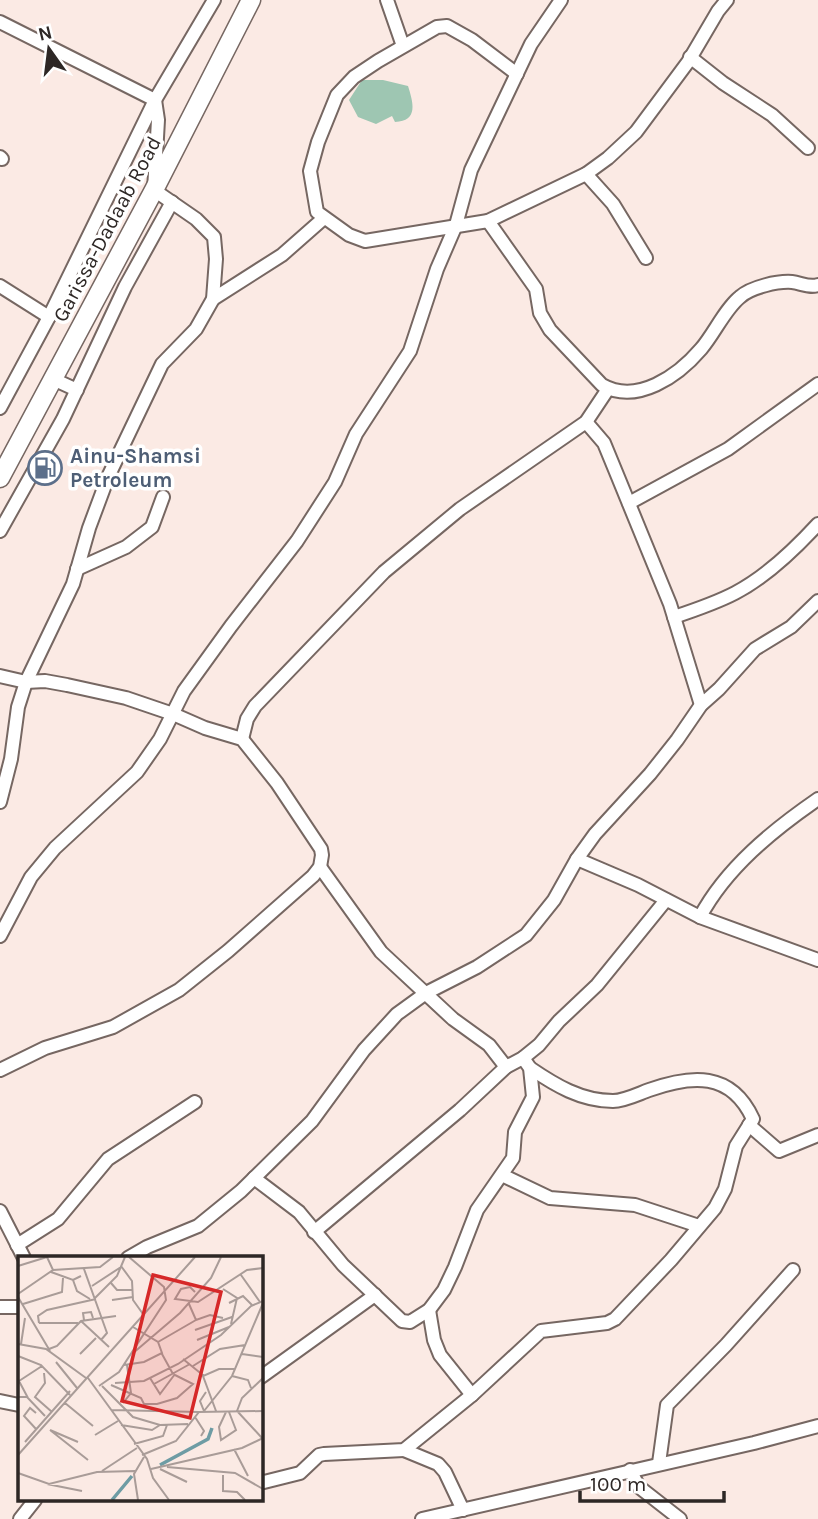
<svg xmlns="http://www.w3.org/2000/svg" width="818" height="1519" viewBox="0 0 818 1519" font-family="Karla,sans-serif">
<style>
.forest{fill:#9ec6b2}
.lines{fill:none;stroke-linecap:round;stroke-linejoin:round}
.minor-casing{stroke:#766762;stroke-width:16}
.highway-casing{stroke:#766762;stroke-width:21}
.minor{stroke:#fff;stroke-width:12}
.highway{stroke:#fff;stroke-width:18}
.labels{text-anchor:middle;stroke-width:7;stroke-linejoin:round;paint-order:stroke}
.street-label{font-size:21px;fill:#2d2725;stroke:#fff}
.service-label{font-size:21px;font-weight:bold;fill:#4e5e75;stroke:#fff;text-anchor:start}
.inset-river{fill:none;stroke:#6e9ca4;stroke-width:3.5}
.inset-road{fill:none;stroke:#a99c98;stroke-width:2}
.view{fill:#d62828;fill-opacity:0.15;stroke:#d62828;stroke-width:3.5}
.inset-edge{fill:none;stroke:#2d2725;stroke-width:3.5}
</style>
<rect width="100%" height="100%" fill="#fbeae4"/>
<path class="forest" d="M362 80H383L408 86C413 102 419 121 395 122L392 116 376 124 358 117 349 100Z"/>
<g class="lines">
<g class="minor-casing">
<g id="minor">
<path d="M387 0 403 46"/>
<path d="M0 22 155 100 158 120 154 190 196 219 214 237 216 259 213 299 196 329 162 364 108 477 89 528 73 584 26 682 18 707 11 759 0 802"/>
<path d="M690 57 723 83 772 115 808 148"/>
<path d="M517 74 472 40 447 26 437 27 378 61 354 77 337 95 318 142 310 171 317 212 349 235 365 241 488 221 586 174 608 158 636 132 688 62 718 11 727 0"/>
<path d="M0 157 2 159"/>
<path d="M586 174 613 204 646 258"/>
<path d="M488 221 536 289 540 313 550 330 602 385C637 405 678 376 701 349 714 334 725 309 740 297 751 287 778 281 792 282 801 283 809 288 818 285"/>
<path d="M0 286 49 317"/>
<path d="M213 299 282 255 324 218"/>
<path d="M53 379 77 390"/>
<path d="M0 408 49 317 155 100 214 0"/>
<path d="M586 422 604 443 618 477 670 604 701 705"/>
<path d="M629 503 728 449 818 384"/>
<path d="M0 531 63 419 125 287 172 202"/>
<path d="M77 569 126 547 152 527 163 497"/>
<path d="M674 617C695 610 716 603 735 593 766 577 795 549 818 524"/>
<path d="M0 676 26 682 45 681 67 685 126 698 173 714 205 728 242 739 277 783 321 849 322 855 320 867 313 876 228 951 179 990 113 1027 45 1048 0 1070"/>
<path d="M242 739 247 719 255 706 384 572 460 509 586 422 608 389"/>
<path d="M577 859 638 885 700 917 818 960"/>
<path d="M320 867 381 952 453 1019 489 1045 506 1067"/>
<path d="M700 917C726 868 773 830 818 799"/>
<path d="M0 936 31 877 55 848 137 772 160 739 184 691 231 626 297 541 335 482 356 434 410 351 437 269 456 225 471 170 531 44 561 0"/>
<path d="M749 1125 779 1151 818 1135"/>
<path d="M502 1175 550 1198 635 1205 699 1226"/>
<path d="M254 1178 299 1212 343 1265 402 1321 410 1322 429 1310 444 1290 455 1267 477 1210 513 1158 515 1132 533 1097 530 1068 523 1058"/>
<path d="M0 1211 24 1258"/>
<path d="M314 1232 460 1110 506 1067 523 1058 539 1045 559 1021 597 985 666 900"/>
<path d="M17 1245 58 1219 108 1159 195 1102"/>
<path d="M128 1258 147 1247 198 1226 241 1191 312 1121 364 1050 397 1014 426 993 477 967 526 935 554 900 577 859 595 834 650 774 677 740 701 705 719 689 755 649 791 627 818 601"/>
<path d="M0 1307H19"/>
<path d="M429 1310 434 1340 440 1355 472 1395"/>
<path d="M261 1377 375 1295"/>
<path d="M0 1401 19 1405"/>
<path d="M404 1450 438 1464 445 1472 463 1510"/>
<path d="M659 1463 667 1405 726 1345 793 1270"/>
<path d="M630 1470 639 1487 680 1519"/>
<path d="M261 1481 264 1482 300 1473 319 1455 324 1454 404 1450 472 1395 541 1331 607 1323 615 1319 671 1260 715 1208 725 1189 736 1146 753 1119C731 1071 691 1075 649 1090 638 1094 624 1101 613 1101 581 1101 555 1085 530 1068"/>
<path d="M20 1519 35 1500"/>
<path d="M422 1519 754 1443 818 1426"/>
</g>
</g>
<g class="highway-casing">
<path id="highway" d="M0 478 154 190 251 0"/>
</g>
<use href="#minor" class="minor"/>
<use href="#highway" class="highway"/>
</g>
<defs>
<g id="fuel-ring" transform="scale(1.75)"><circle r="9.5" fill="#fff" stroke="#5c6f8a" stroke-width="1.5"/><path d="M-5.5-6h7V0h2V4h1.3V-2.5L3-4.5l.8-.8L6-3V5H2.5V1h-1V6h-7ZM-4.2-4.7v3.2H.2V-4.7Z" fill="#5c6f8a"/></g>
</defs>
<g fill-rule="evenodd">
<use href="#fuel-ring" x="45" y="468"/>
</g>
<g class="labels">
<g class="street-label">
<text transform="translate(107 229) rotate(-62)" y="7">Garissa-Dadaab Road</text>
</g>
<g class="service-label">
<text x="70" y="463">Ainu-Shamsi<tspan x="70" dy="24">Petroleum</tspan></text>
</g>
</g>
<g transform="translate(18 1256)">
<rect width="245" height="245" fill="#fbeae4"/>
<path class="inset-river" d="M142 209 190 183 194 172M94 244 114 220"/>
<path class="inset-road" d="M0 10 29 1 35 14M103 10 114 25 115 44 125 58M66 13 89 77 83 84M33 16 55 24 63 20M223 19 242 46M55 24 59 35 72 43M93 27 99 34H115M74 30 103 11M205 33 219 42 213 68M177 36 172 31 163 33 157 43 180 46 229 14 245 12M0 38 35 14 82 11 95 1M0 41 32 95M77 42 99 20 107 1M94 44 115 41M211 47 225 40 234 49M5 48 44 36 45 22M171 48 178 64 192 59 205 62M66 64 65 57 73 56 75 62M63 65 91 91M21 67 20 60 29 54 78 43M21 67H60M177 74 214 61M179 84 211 71M140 86 178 64M0 88 28 93 68 122M3 88 7 62M31 93 39 90 63 65 98 60M62 98 78 82M114 98 162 57 193 22 203 1M144 98 155 118M224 98 245 101M0 100 23 109 52 139M165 103 186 120M38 106 59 132M106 109 126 106 144 97 140 86 115 71M175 110 202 93 227 89M26 117 27 127 17 141 34 156M214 120 230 124 233 132M70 122 129 203 135 222 151 244M132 122 142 138 157 118M97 127 126 125 160 108 203 79 233 50 245 45M136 128 172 108M93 129 123 142 126 148H139L159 142 175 128 157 119M81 130 101 116 148 44 146 31 111 1M84 130 115 161 142 169 170 168M0 141H9L27 160M10 142 1 125 24 110M47 147 75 170M105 147 113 137 109 109M93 154 181 156M186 155 214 120 245 47M186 155 182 145 188 136M198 155 185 120 201 113H218M219 155 224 142 245 122M208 156 201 171 203 184 218 174 211 156M220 156 244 182M177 161 186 175 183 180M103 169 134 174 142 169M18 173 6 160 12 152 18 157M32 174 70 204M32 174 60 186M77 179 100 165M7 186 52 135M116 188 145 180 149 169M216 193 230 220M0 199 177 1M124 199 158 185 181 156 245 155M149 211 217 217 245 233M133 213 224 192 245 182M142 213 169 226M84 215 119 192M0 217 31 228 79 216 117 215M205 219V235L219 236 227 244M29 228 64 235M120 244 116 218 126 201"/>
<path class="view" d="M135 19 203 36 172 162 104 145Z"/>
<rect width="245" height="245" class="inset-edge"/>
</g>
<g transform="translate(49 49) rotate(346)" stroke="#ffffff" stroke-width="5" paint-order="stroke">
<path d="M0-5L12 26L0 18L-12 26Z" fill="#2d2725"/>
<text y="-10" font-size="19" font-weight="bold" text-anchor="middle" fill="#2d2725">N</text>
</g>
<path d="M580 1491v10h144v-10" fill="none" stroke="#2d2725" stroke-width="3.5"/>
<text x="590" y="1491" font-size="21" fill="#2d2725" stroke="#ffffff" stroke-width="5" paint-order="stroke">100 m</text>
</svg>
